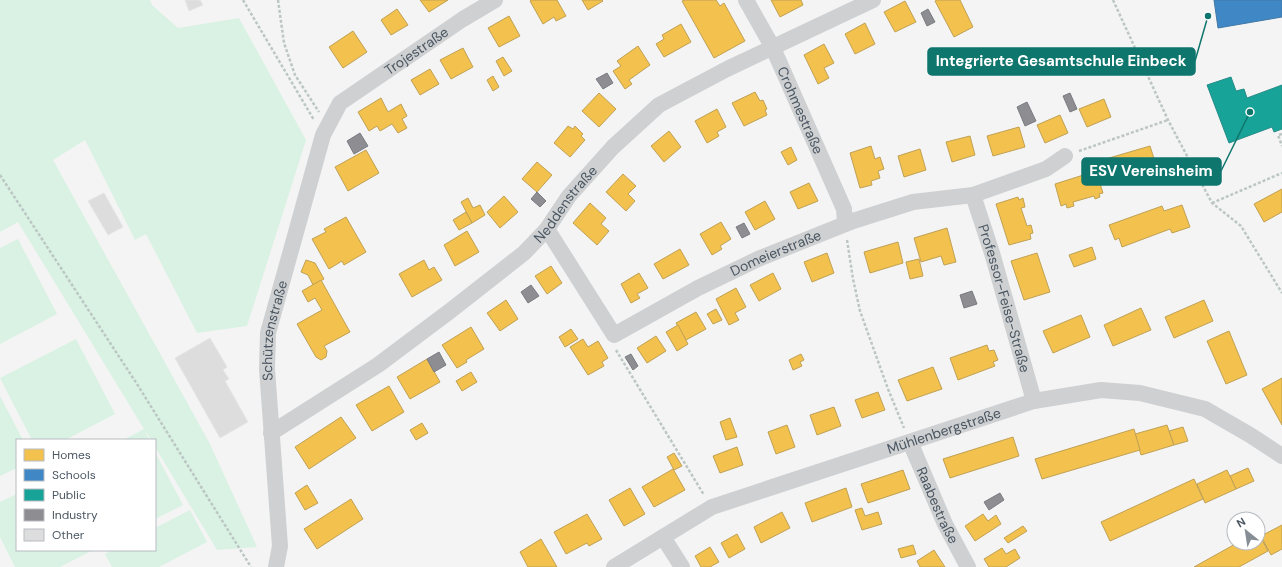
<svg xmlns="http://www.w3.org/2000/svg" width="1282" height="567" viewBox="0 0 1282 567" font-family="'DM Sans',sans-serif">
<style>
.green{fill:#d9f2e3}
.homes{fill:#f2c14e;stroke:#c0a154}
.schools{fill:#3f88c5;stroke:#4279a7}
.public{fill:#17a398;stroke:#268c88}
.industry{fill:#8d8d92;stroke:#797c83}
.building{fill:#ddddde;stroke:#e5e6e7}
.lines{fill:none;stroke-linecap:round;stroke-linejoin:round}
.path{stroke:#bcc7c4;stroke-width:2.5;stroke-dasharray:3 2;stroke-linecap:butt}
.minor{stroke:#ced0d2;stroke-width:16}
.labels{text-anchor:middle;stroke-width:4;stroke-linejoin:round;paint-order:stroke}
.street-label{font-size:14px;fill:#4a5661;stroke:#fff}
.leader{fill:none;stroke:#0f766e;stroke-width:1.5}
.callout-dot{fill:#0f766e;stroke:#fff;stroke-width:1.5}
.callout{fill:#0f766e;stroke:#0f766e;stroke-width:1.5}
.callout-label{font-size:15px;text-anchor:middle;font-weight:bold;fill:#fff}
</style>
<rect width="100%" height="100%" fill="#f4f4f4"/>
<g class="green">
<path d="M0 0H150L152 5 178 28 239 18 306 140 247 326 197 333 146 234 135 240 85 140 53 160 210 444 257 547 217 550 155 447V440H151L144 429 149 440H123L144 429 18 222 0 232Z"/>
<path d="M18 239 57 314 0 344V248Z"/>
<path d="M76 339 115 414 65 440H32L0 378Z"/>
<path d="M0 396 23 440H17V468L0 476Z"/>
<path d="M155 452 183 505 155 519Z"/>
<path d="M17 494V550H93L60 567H15L0 537V502Z"/>
<path d="M190 510 207 542 159 567H112L105 554 113 550H155V528Z"/>
</g>
<g class="homes">
<path d="M420 0H448L429 12Z"/>
<path d="M531 0H557L566 16 556 21 554 17 543 24 530 1Z"/>
<path d="M582 0H602L603 1 588 10Z"/>
<path d="M685 0H716L720 6 724 3 745 41 714 58 682 1Z"/>
<path d="M771 0H801L803 5 780 17Z"/>
<path d="M937 0H960L973 27 954 37 935 1Z"/>
<path d="M905 1 916 22 895 32 884 12Z"/>
<path d="M397 9 408 25 391 35 381 20Z"/>
<path d="M509 16 520 36 499 47 488 28Z"/>
<path d="M865 23 875 44 855 54 845 34Z"/>
<path d="M681 24 691 42 664 57 656 44 664 39 662 35Z"/>
<path d="M353 31 367 52 343 68 329 47Z"/>
<path d="M824 44 834 63 824 68 829 78 818 84 804 55Z"/>
<path d="M638 46 650 65 629 80 632 84 625 89 613 71 621 66 617 61Z"/>
<path d="M463 48 473 67 451 79 440 60Z"/>
<path d="M503 57 512 71 504 76 496 61Z"/>
<path d="M430 69 439 84 420 95 411 80Z"/>
<path d="M493 76 499 87 493 91 487 80Z"/>
<path d="M755 92 760 101 763 100 767 109 765 110 767 115 744 126 732 103Z"/>
<path d="M599 93 616 109 599 127 582 111Z"/>
<path d="M381 98 388 112 401 104 407 116 402 119 407 128 398 133 392 124 380 131 377 126 369 131 358 112Z"/>
<path d="M1104 99 1111 117 1087 127 1079 109Z"/>
<path d="M717 109 726 127 717 132 719 136 707 143 695 121Z"/>
<path d="M1060 115 1068 133 1045 143 1037 125Z"/>
<path d="M568 126 573 129 575 126 583 134 581 136 585 140 570 157 554 143Z"/>
<path d="M1019 127 1025 147 993 156 987 136Z"/>
<path d="M669 131 681 147 664 162 651 146Z"/>
<path d="M970 136 975 155 952 162 946 142Z"/>
<path d="M871 146 875 159 880 157 884 169 878 171 880 178 871 181 872 185 860 188 850 153Z"/>
<path d="M1150 146 1157 168 1153 169 1154 173 1147 175 1146 171 1127 177 1128 181 1121 183 1120 179 1116 181 1109 158Z"/>
<path d="M791 147 797 160 788 165 781 152Z"/>
<path d="M920 149 926 170 904 177 898 156Z"/>
<path d="M366 150 379 173 348 191 335 167Z"/>
<path d="M537 162 552 175 537 192 522 179Z"/>
<path d="M1096 171 1103 193 1099 194 1100 197 1095 199 1094 196 1073 202 1074 206 1067 208 1066 204 1061 206 1055 184Z"/>
<path d="M623 174 636 186 628 194 635 201 626 211 606 192Z"/>
<path d="M809 183 818 201 798 209 790 192Z"/>
<path d="M1282 189V212L1264 222 1254 204Z"/>
<path d="M504 196 518 212 500 228 487 212Z"/>
<path d="M1018 197 1019 200 1023 198 1025 207 1021 208 1027 226 1031 225 1033 233 1030 234 1031 239 1009 245 996 204Z"/>
<path d="M468 198 473 208 480 205 485 215 472 223 461 202Z"/>
<path d="M765 201 775 219 755 230 745 212Z"/>
<path d="M590 203 606 218 601 224 609 231 597 245 573 223Z"/>
<path d="M1182 205 1190 227 1172 233 1170 229 1122 247 1119 238 1115 240 1109 225 1162 206 1164 211Z"/>
<path d="M466 212 472 223 459 230 453 220Z"/>
<path d="M346 217 366 252 344 265 342 261 329 269 312 239 326 232 324 229Z"/>
<path d="M721 222 731 239 720 246 722 249 712 255 700 234Z"/>
<path d="M947 228 956 262 944 265 941 256 921 262 914 238Z"/>
<path d="M467 231 479 252 455 266 444 245Z"/>
<path d="M898 242 903 263 870 273 864 252Z"/>
<path d="M1092 247 1096 259 1074 267 1069 255Z"/>
<path d="M680 249 689 265 663 279 654 264Z"/>
<path d="M827 253 834 273 812 282 804 262Z"/>
<path d="M1037 253 1050 292 1024 300 1011 261Z"/>
<path d="M919 259 923 276 910 279 906 262Z"/>
<path d="M306 260 315 263 324 279 313 285 308 275 301 272Z"/>
<path d="M424 260 429 270 434 267 442 280 412 297 399 274Z"/>
<path d="M551 266 562 283 547 294 535 276Z"/>
<path d="M639 273 648 288 637 294 640 298 631 303 621 284Z"/>
<path d="M773 273 781 289 759 301 750 285Z"/>
<path d="M321 280 350 332 324 346 327 351 326 357 321 360 316 357 297 324 322 310 315 298 308 302 302 291Z"/>
<path d="M736 288 746 307 735 313 739 320 729 325 716 299Z"/>
<path d="M506 300 518 319 500 331 487 313Z"/>
<path d="M1204 300 1213 321 1174 338 1165 317Z"/>
<path d="M1141 308 1151 330 1113 346 1104 325Z"/>
<path d="M716 309 722 320 713 324 707 314Z"/>
<path d="M696 312 706 329 686 340 676 323Z"/>
<path d="M1081 315 1090 337 1053 353 1043 331Z"/>
<path d="M678 325 688 344 677 351 666 332Z"/>
<path d="M471 327 484 349 466 360 467 362 457 368 442 345Z"/>
<path d="M571 329 578 339 565 347 559 337Z"/>
<path d="M1229 331 1247 375 1226 384 1207 341Z"/>
<path d="M656 336 666 351 647 363 637 348Z"/>
<path d="M583 339 588 347 598 341 608 358 602 362 604 366 588 375 570 347Z"/>
<path d="M987 345 989 351 994 350 998 360 993 362 995 366 958 380 950 358Z"/>
<path d="M801 354 804 360 800 362 802 366 793 370 789 360Z"/>
<path d="M427 359 440 382 410 399 397 377Z"/>
<path d="M933 367 942 389 907 401 898 380Z"/>
<path d="M471 372 477 382 462 391 456 381Z"/>
<path d="M1282 378V425L1262 389Z"/>
<path d="M389 386 404 412 372 431 356 405Z"/>
<path d="M878 392 885 410 862 418 855 400Z"/>
<path d="M834 407 841 426 817 435 810 415Z"/>
<path d="M341 417 356 438 309 469 295 447Z"/>
<path d="M730 418 737 437 726 440 720 422Z"/>
<path d="M422 423 428 433 416 440 410 430Z"/>
<path d="M787 425 795 447 776 454 768 432Z"/>
<path d="M1167 425 1174 445 1141 455 1135 434Z"/>
<path d="M1183 427 1188 441 1174 445 1169 431Z"/>
<path d="M1134 429 1140 450 1042 479 1035 459Z"/>
<path d="M1013 437 1019 456 950 478 943 459Z"/>
<path d="M737 447 743 465 720 473 713 456Z"/>
<path d="M674 453 682 466 674 470 667 457Z"/>
<path d="M1248 468 1254 481 1236 489 1230 476Z"/>
<path d="M673 469 685 490 654 507 642 487Z"/>
<path d="M903 470 910 489 868 503 861 484Z"/>
<path d="M1227 470 1236 489 1205 503 1197 484Z"/>
<path d="M1194 479 1203 499 1110 541 1101 522Z"/>
<path d="M307 485 318 503 305 510 295 493Z"/>
<path d="M630 488 645 514 624 526 609 500Z"/>
<path d="M846 488 852 507 812 522 805 503Z"/>
<path d="M351 499 363 519 317 549 304 529Z"/>
<path d="M862 508 865 516 878 512 882 524 862 530 855 510Z"/>
<path d="M782 512 790 528 761 543 754 527Z"/>
<path d="M587 514 602 539 589 546 587 543 566 554 554 532Z"/>
<path d="M983 514 988 521 996 515 1001 524 975 541 965 526Z"/>
<path d="M1282 525V549L1271 555 1261 536Z"/>
<path d="M1023 526 1027 531 1008 543 1004 538Z"/>
<path d="M1258 532 1268 551 1239 567H1194L1237 543H1258Z"/>
<path d="M737 534 745 549 729 558 721 543Z"/>
<path d="M541 539 557 567H528L520 552Z"/>
<path d="M913 545 916 554 901 558 898 549Z"/>
<path d="M710 547 719 562 710 567H701L695 556Z"/>
<path d="M1002 548 1006 554 1015 549 1020 558 1006 567H989L984 559Z"/>
<path d="M934 550 945 567H920L917 561Z"/>
</g>
<path class="schools" d="M1214 0H1282V17L1218 28Z"/>
<path class="public" d="M1231 77 1236 91 1244 89 1247 98 1282 85V129L1274 132 1272 127 1229 143 1207 85Z"/>
<g class="industry">
<path d="M928 9 935 22 927 26 921 13Z"/>
<path d="M607 73 613 83 603 89 596 79Z"/>
<path d="M1070 93 1077 109 1070 112 1063 96Z"/>
<path d="M1027 102 1036 121 1025 126 1017 107Z"/>
<path d="M360 133 368 146 354 154 347 141Z"/>
<path d="M537 192 546 201 540 207 531 199Z"/>
<path d="M744 223 750 234 742 238 736 227Z"/>
<path d="M531 285 539 296 528 303 521 292Z"/>
<path d="M972 291 977 304 964 308 960 295Z"/>
<path d="M439 352 446 365 434 372 427 359Z"/>
<path d="M631 354 638 366 633 370 625 357Z"/>
<path d="M1000 493 1004 500 989 510 984 502Z"/>
</g>
<g class="building">
<path d="M185 0H200L203 5 189 11Z"/>
<path d="M104 193 123 227 108 235 88 201Z"/>
<path d="M210 338 227 367 223 370 229 379 225 381 248 422 220 438 175 358Z"/>
</g>
<g class="lines">
<g class="path">
<path d="M243 0 314 120"/>
<path d="M278 0 284 43 295 75 319 112"/>
<path d="M1113 0 1168 120 1212 203 1241 226 1282 293"/>
<path d="M1282 134 1278 135 1282 146"/>
<path d="M1079 151 1168 120"/>
<path d="M0 175 137 384 251 567"/>
<path d="M1212 203 1282 173"/>
<path d="M847 240 853 279 860 311 888 389 904 428"/>
<path d="M616 350 704 495"/>
</g>
<g class="minor">
<path id="s1" d="M746 0 773 48 844 209 845 224"/>
<path id="s2" d="M973 195 992 253 1034 401"/>
<path id="s3" d="M547 229 614 335 698 288 758 259 853 221 913 202 973 195 1046 169 1065 156"/>
<path id="s4" d="M271 433 378 365 450 311 524 253 547 229 569 196 613 147 659 105 727 69 873 0"/>
<path id="s5" d="M910 442 945 524 968 567"/>
<path d="M663 537 682 567"/>
<path id="s6" d="M276 567 280 546 267 369 268 333 323 135 340 103 463 19 495 0"/>
<path id="s7" d="M614 567 712 507 1034 401 1101 390 1140 393 1205 409 1250 435 1282 456"/>
</g>
</g>
<g class="labels">
<g class="street-label">
<text dy="5" stroke="none"><textPath href="#s6" startOffset="569">Trojestraße</textPath></text>
<text dy="5" stroke="none"><textPath href="#s1" startOffset="123">Crohmestraße</textPath></text>
<text dy="5" stroke="none"><textPath href="#s4" startOffset="375">Neddenstraße</textPath></text>
<text dy="5" stroke="none"><textPath href="#s3" startOffset="307">Domeierstraße</textPath></text>
<text dy="5" stroke="none"><textPath href="#s2" startOffset="108">Professor-Feise-Straße</textPath></text>
<text dy="5" stroke="none"><textPath href="#s6" startOffset="238">Schützenstraße</textPath></text>
<text dy="5" stroke="none"><textPath href="#s7" startOffset="359">Mühlenbergstraße</textPath></text>
<text dy="5" stroke="none"><textPath href="#s5" startOffset="69">Raabestraße</textPath></text>
</g>
</g>
<path class="leader" d="M1208 16L1195 61M1250 112L1221 171"/>
<g class="callout-dot">
<circle cx="1208" cy="16" r="4"/>
<circle cx="1250" cy="112" r="4"/>
</g>
<g class="callout">
<rect x="928" y="48" width="267" height="27" rx="4"/>
<rect x="1082" y="158" width="139" height="27" rx="4"/>
</g>
<g class="callout-label">
<text x="1061" y="66">Integrierte Gesamtschule Einbeck</text>
<text x="1151" y="176">ESV Vereinsheim</text>
</g>
<rect x="16" y="439" width="140" height="112" fill="#ffffff" stroke="#b7bbc0"/>
<rect x="24" y="449" width="20" height="12" fill="#f2c14e" stroke="#b7bbc0"/>
<text x="52" y="459" font-size="12" fill="#4a5661">Homes</text>
<rect x="24" y="469" width="20" height="12" fill="#3f88c5" stroke="#b7bbc0"/>
<text x="52" y="479" font-size="12" fill="#4a5661">Schools</text>
<rect x="24" y="489" width="20" height="12" fill="#17a398" stroke="#b7bbc0"/>
<text x="52" y="499" font-size="12" fill="#4a5661">Public</text>
<rect x="24" y="509" width="20" height="12" fill="#8d8d92" stroke="#b7bbc0"/>
<text x="52" y="519" font-size="12" fill="#4a5661">Industry</text>
<rect x="24" y="529" width="20" height="12" fill="#ddddde" stroke="#b7bbc0"/>
<text x="52" y="539" font-size="12" fill="#4a5661">Other</text>
<g transform="translate(1246 531) rotate(330)"><circle r="19" fill="#ffffff" stroke="#b7bbc0"/>
<path d="M0-3L7 15L0 10L-7 15Z" fill="#868d94"/>
<text y="-6" font-size="11" font-weight="bold" text-anchor="middle" fill="#4a5661">N</text>
</g>
</svg>
